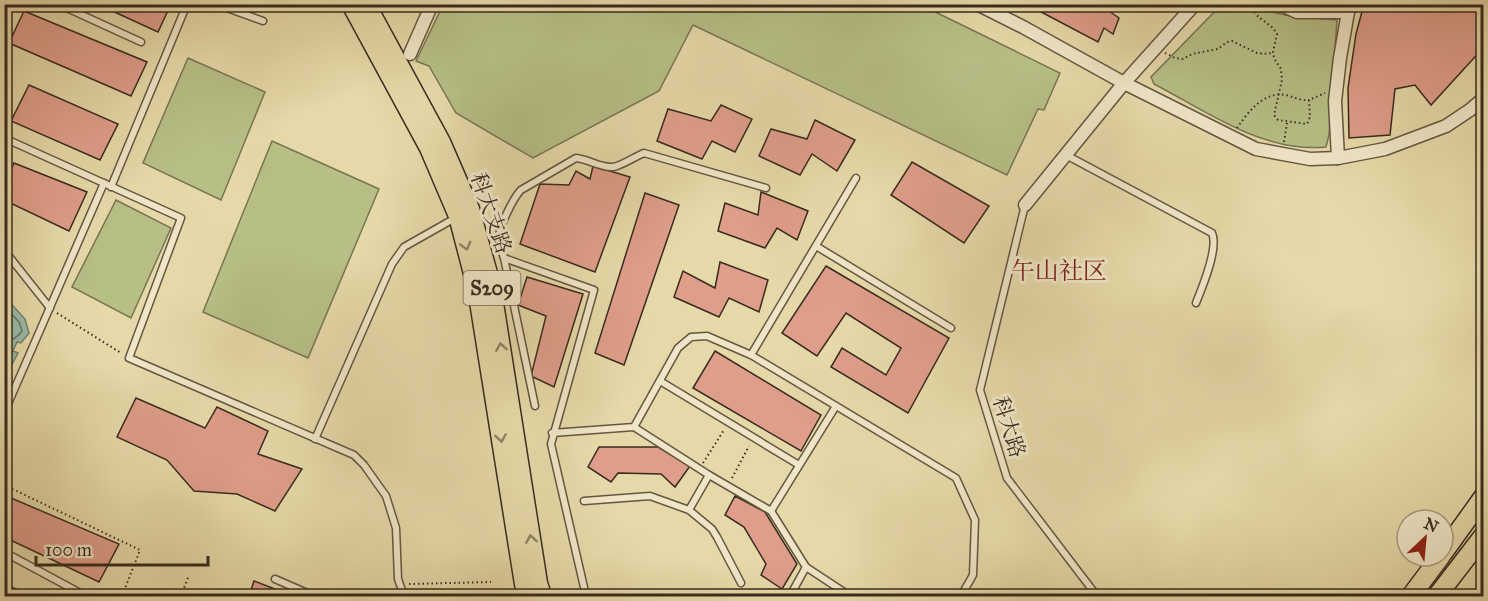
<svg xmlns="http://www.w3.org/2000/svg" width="1488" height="601" viewBox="0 0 1488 601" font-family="'IM FELL Great Primer','Noto Serif SC',serif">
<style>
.green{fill:#b7bf87;stroke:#787552;stroke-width:1.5}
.water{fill:#97baa5;stroke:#71816f;stroke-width:1.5}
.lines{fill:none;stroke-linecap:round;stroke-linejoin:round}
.shore{stroke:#687262;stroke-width:1.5}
.building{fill:#df9e8a;stroke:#382b1e;stroke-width:1.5}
.lane-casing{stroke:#645641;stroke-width:9}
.street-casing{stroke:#645641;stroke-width:15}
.primary-casing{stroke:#382b1e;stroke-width:21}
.path{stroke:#382b1e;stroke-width:2;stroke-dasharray:1.5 3;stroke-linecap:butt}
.lane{stroke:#efe6c7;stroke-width:6}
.street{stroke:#efe6c7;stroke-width:12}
.primary{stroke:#e6d9a9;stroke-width:18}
.oneway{stroke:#8f8264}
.labels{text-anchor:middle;stroke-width:6;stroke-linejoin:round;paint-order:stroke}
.shield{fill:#efe6c7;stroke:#6f6351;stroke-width:1.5}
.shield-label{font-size:20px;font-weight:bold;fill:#382b1e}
.street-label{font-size:21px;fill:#382b1e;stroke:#efe6c7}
.quarter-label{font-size:24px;fill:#7a1f14;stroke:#efe6c7}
</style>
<rect width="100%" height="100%" fill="#e6d9a9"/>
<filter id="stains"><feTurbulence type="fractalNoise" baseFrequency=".00333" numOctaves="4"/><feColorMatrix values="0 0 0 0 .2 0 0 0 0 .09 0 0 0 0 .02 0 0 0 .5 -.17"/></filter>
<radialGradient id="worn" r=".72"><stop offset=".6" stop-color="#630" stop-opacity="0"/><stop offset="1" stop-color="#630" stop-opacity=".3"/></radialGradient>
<g class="green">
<path d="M921 5 1060 73 1044 110 1038 109 1007 175 693 25 659 91 533 158 456 113 429 66 416 61 443 5Z"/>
<path d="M1221 5H1255L1263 10 1290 16 1337 20 1329 135 1326 147C1263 153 1208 112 1154 84L1151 77Z"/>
<path d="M188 58 265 92 221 200 143 163Z"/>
<path d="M272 141 379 189 308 358 203 312Z"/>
<path d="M116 200 171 228 131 318 72 287Z"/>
</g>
<path class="water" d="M5 297 25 319 29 333 21 343 17 342 13 351 18 353 8 372H5Z"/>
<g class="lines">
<path class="shore" d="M4 306 19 322 22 331C16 341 3 339 9 357L4 365"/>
</g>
<g class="building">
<path d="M97 4H171L158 32Z"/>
<path d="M1026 4H1108L1106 9 1119 18 1113 34 1104 28 1098 42Z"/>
<path d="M1364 4H1484V47L1431 105 1415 85 1395 89 1390 135 1349 138 1348 88 1356 34Z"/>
<path d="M24 11 147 62 131 96 9 43Z"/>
<path d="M29 85 118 124 100 160 11 121Z"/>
<path d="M721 105 752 119 735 152 712 141 702 159 657 141 668 109 711 121Z"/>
<path d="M815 120 855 140 837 171 812 154 800 175 759 156 771 129 807 139Z"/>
<path d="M912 162 989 206 964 243 891 195Z"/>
<path d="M14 163 87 192 69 231 4 200V186Z"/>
<path d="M593 166 630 177 595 272 520 244 540 184 569 185 576 171 590 179Z"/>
<path d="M761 192 808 211 797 240 777 228 765 248 718 231 725 203 758 215Z"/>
<path d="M645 193 679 205 624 365 595 353Z"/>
<path d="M720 262 768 280 759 312 729 298 719 317 674 297 683 271 715 288Z"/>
<path d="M826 266 949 338 908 413 831 367 842 348 886 375 901 348 846 313 817 356 782 333Z"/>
<path d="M527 277 583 294 554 387 531 376 546 316 518 305Z"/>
<path d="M715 351 821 415 801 451 693 388Z"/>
<path d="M136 398 205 428 217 407 268 431 258 454 302 469 275 511 237 494 194 491 167 460 117 437Z"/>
<path d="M599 447H658L690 466 675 487 661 474 618 473 611 482 588 467Z"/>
<path d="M4 495 119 544 99 582 4 537Z"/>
<path d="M735 496 765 512 797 564 782 589 761 575 766 564 744 527 725 515Z"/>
<path d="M254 581 293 596H249Z"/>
<path d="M4 584 33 596H4Z"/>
</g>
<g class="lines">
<g class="lane-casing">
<g id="lane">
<path d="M58 4 141 42"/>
<path d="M216 4 263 21"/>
<path d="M4 11 17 4"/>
<path d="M4 138 181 218 129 358 354 455 364 465 386 496 396 528 398 579 404 596"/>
<path d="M4 151 10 141"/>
<path d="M1066 155 1212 233C1219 248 1202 288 1196 303"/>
<path d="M111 187 187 4"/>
<path d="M1025 205 980 390 1007 478 1097 596"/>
<path d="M816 246 951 328"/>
<path d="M4 250 50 308"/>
<path d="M504 258C502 252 499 245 499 239 498 228 514 197 521 190L576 158C588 159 601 168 613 167 621 166 634 157 644 153L766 188"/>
<path d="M751 355 856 178"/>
<path d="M660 381 799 465"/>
<path d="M535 406 504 258 594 290 551 444 586 596"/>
<path d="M4 413 104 183"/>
<path d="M634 427 709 475 771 511 806 567 850 596"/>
<path d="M552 433 634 427 678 348 691 337 707 336 751 355 956 478 975 520 973 575 961 596"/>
<path d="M315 439 392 264 404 247 457 217"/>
<path d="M584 501 650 496 689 510 709 475"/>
<path d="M689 510 712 529 717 537 741 583"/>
<path d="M771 511 836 406"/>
<path d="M4 552 82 594"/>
<path d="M275 579 314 596"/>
<path d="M790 596 806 567"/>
</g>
</g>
<g class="street-casing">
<g id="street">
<path d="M977 4 1023 27 1124 83 1256 149 1310 159 1338 158 1385 149 1446 126 1470 110 1484 98"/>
<path d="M1280 4 1297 12H1348"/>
<path d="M410 54 432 4"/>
<path d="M1338 158 1335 101 1340 58 1348 12 1352 4"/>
<path d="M1025 205 1124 83 1195 4"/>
</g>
</g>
<g class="primary-casing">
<g id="primary">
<path d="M351 4 429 148 458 216 477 289 524 584 528 596"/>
<path d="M366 4 441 142 470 209 491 284 538 583 542 596"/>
<path d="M1443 553 1484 496"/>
<path d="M1411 596 1441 556"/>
<path d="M1437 596 1484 535"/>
</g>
</g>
<g class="path">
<path d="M1250 4C1255 20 1270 21 1277 34L1273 52 1274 58 1281 69 1282 80 1274 115 1278 120 1307 124 1310 117 1309 100 1325 93"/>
<path d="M1165 53 1175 58 1183 59 1192 54 1218 49 1227 42 1232 41 1257 53 1268 54 1273 52"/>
<path d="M1237 128C1248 112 1264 91 1286 95 1294 97 1301 101 1309 100"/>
<path d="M1284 142 1287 123"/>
<path d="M57 313 121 353"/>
<path d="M703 463 724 430"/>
<path d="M732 478 749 446"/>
<path d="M4 485 140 550 122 596"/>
<path d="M409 584 491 582"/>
<path d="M181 596 189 575"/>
</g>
<use href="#lane" class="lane"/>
<use href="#street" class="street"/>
<use href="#primary" class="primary"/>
</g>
<defs><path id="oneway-chevron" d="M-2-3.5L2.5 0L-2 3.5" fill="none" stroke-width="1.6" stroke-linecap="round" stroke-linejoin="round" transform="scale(1.5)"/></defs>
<g class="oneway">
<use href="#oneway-chevron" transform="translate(466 246) rotate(75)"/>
<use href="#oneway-chevron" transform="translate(501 347) rotate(-99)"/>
<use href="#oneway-chevron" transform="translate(501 438) rotate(81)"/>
<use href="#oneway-chevron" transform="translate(531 539) rotate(-99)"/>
</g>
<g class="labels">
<rect class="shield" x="463.5" y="271" width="57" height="34" rx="4.5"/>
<g class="shield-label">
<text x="492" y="295">S209</text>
</g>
<g class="street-label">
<text transform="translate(491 213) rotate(71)" y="7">科大支路</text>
<text transform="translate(1009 427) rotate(73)" y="7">科大路</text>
</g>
<g class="quarter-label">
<text x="1059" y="279">午山社区</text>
</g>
</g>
<rect width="1488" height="601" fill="none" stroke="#e6d9a9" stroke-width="24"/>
<rect x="6" y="6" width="1476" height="589" fill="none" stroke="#382b1e" stroke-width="3"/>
<rect x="12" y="12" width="1464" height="577" fill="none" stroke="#382b1e" stroke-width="1.5"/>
<g transform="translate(1425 538) rotate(26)"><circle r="28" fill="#efe6c7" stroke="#a69b83" stroke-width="1.5"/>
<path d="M0-4.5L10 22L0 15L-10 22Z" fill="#8f2418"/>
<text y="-9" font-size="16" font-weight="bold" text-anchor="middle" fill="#382b1e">N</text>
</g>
<path d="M36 556v9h172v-9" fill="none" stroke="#382b1e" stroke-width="3"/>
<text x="45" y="556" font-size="18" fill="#382b1e" stroke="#efe6c7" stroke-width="4.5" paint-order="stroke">100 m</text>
<rect width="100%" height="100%" filter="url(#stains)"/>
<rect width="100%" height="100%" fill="url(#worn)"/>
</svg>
